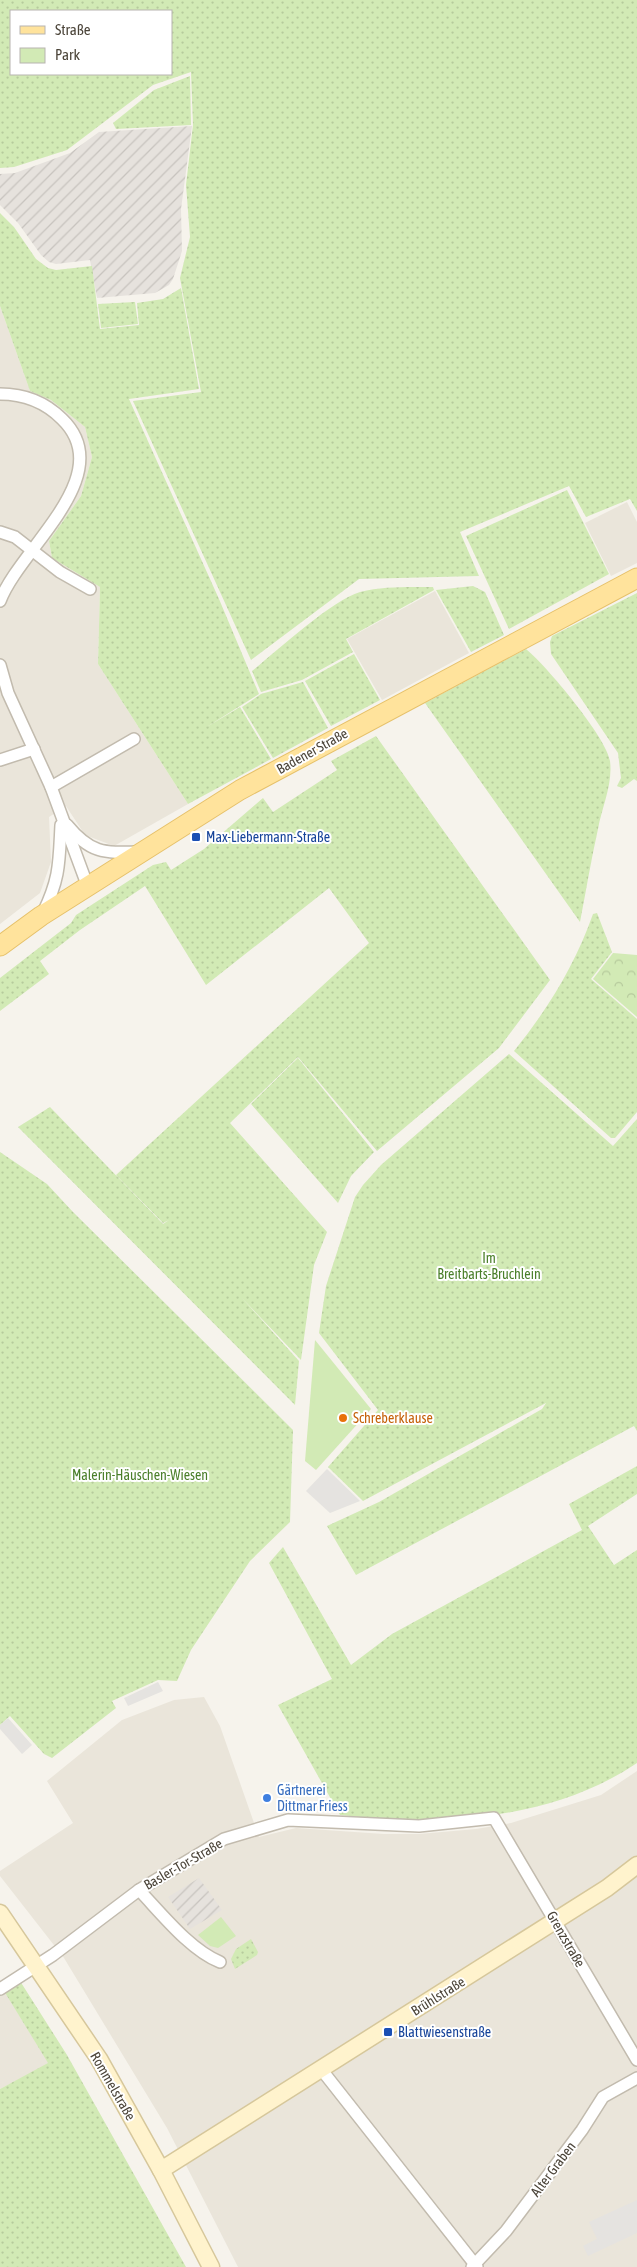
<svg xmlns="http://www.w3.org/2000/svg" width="637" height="2267" viewBox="0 0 637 2267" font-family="'Asap Condensed',sans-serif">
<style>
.residential{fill:#eae5da}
.industrial{fill:url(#industrial-furrows)}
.grass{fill:url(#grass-dots);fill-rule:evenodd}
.forest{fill:url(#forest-crowns)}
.park{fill:#d2eab5}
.parking{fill:#e5e3e0}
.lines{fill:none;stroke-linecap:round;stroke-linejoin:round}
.street-casing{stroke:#c2bbae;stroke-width:14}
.secondary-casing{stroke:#d6c79b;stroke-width:19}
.primary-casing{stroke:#e6c16a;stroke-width:21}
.street{stroke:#fff;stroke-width:11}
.secondary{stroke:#fff3cd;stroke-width:16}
.primary{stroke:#ffe39c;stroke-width:19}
.transit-dot{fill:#1a4fb4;stroke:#fff;stroke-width:2}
.food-dot{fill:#e8710a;stroke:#fff;stroke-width:2}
.shop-dot{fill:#3f7fe0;stroke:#fff;stroke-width:2}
.labels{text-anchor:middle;stroke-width:4;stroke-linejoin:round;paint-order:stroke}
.street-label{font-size:14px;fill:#4b4439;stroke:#fff}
.transit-label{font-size:14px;fill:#164399;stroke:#fff;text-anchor:start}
.park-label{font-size:14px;fill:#4a7f2a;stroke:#fff}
.food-label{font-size:14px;fill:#c56008;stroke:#fff;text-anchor:start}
.shop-label{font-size:14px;fill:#366cbe;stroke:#fff;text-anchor:start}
</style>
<defs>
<pattern id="industrial-furrows" width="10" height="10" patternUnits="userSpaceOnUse" patternTransform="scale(1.25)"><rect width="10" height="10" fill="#e6e2dd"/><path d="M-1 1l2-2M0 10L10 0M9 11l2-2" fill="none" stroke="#c7c3be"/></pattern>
<pattern id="grass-dots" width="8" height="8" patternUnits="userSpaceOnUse" patternTransform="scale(1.25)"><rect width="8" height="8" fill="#d2eab5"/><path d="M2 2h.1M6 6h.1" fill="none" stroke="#b6ca9c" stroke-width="1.8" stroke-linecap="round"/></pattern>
<pattern id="forest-crowns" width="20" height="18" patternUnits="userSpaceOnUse" patternTransform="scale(1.25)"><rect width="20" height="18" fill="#d2eab5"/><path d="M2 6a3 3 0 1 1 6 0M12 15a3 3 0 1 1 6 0" fill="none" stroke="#b6ca9c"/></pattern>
</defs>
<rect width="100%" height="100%" fill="#f6f3ec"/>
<g class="residential">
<path d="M0 306 30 391 51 400 85 427 92 457 81 496 49 541 52 558 100 587 98 664 188 804 114 846 85 835 66 806 49 817 51 862 40 893 0 924Z"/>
<path d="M627 502 637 522V563L611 576 585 523Z"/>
<path d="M435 591 469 653 382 700 347 639Z"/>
<path d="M204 1697 220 1726 259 1837 296 1828 384 1834H419L476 1829 511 1823 601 1795 637 1771V2267H238L167 2128 64 1958 0 1876V1871L73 1823 47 1781 122 1720 174 1700Z"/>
<path d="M0 1984 49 2064 0 2089Z"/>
</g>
<g class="industrial">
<path d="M192 126 181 209 182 251 173 279 169 285 155 293 97 298 90 260 56 264 49 262 41 255 18 223 0 205V174L15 173 70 153 99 132Z"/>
<path d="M199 1878 222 1910 190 1929 168 1897Z"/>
</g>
<g class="grass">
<path d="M0 0H637V511L630 499 586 517 569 486 460 532 479 576 359 579 251 660 133 401 201 392 180 278 190 237 186 185 193 125 191 72 153 85 67 150 14 167 0 168ZM171 11V74H11V11Z"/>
<path d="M190 76 191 125 116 129 113 123 154 90Z"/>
<path d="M0 213 14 227 36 259 48 268 56 270 92 266 100 329 139 325 137 303 163 299 181 288 199 389 129 399 219 599 259 694 205 728 240 707 271 759 188 804 98 664 100 587 52 558 49 541 81 496 92 457 85 427 51 400 30 391 0 306Z"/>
<path d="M135 302 138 324 101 328 98 304Z"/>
<path d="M567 490 609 574 509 629 466 536Z"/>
<path d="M473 586 485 592 504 635 471 652 436 590Z"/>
<path d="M433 587 434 590 346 639 353 652 302 680 261 692 252 671C277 651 332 600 360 592 384 586 408 587 433 587Z"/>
<path d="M637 593V781L634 779 622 788 617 786 621 778 618 753 551 654 550 642 552 636Z"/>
<path d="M526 649C546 665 607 738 610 761 613 784 602 807 598 829 591 860 586 891 580 922L425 703Z"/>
<path d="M354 654 380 700 331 726 305 681Z"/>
<path d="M303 682 328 728 273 758 242 707 261 694Z"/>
<path d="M376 736 550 980 499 1048 377 1151 298 1057 230 1123 327 1232 314 1265 301 1360 241 1297 299 1361 295 1405 18 1127 50 1107 163 1224 169 1220 163 1223 116 1175 369 943 329 888 206 985 145 886 80 930 40 961 49 974 0 1011V978L71 923 76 915 153 865 166 862 171 870 204 849 263 798 273 812 337 770 331 761Z"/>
<path d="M597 913 612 952 591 979 637 1019V1112L615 1138H611L514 1051C548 1009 575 965 593 914Z"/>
<path d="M509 1054 613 1146 637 1119V1431L634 1426 356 1575 327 1526 379 1502 542 1409 546 1403 363 1501 328 1467 378 1410 319 1333 326 1286 355 1197 363 1185 381 1165Z"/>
<path d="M298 1058 374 1152 351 1176 338 1203 251 1104Z"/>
<path d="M0 1152 47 1184 73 1212 293 1430 290 1522 250 1561 191 1650 177 1681 158 1680 112 1701 116 1708 52 1758 44 1754 10 1716 0 1725Z"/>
<path d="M637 1466V1494L588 1526 614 1565 637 1550V1763C551 1821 440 1826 340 1815L278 1705 332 1679 269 1563 283 1547 351 1665 392 1634 582 1530 569 1504Z"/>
<path d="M251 1939 258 1952 257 1955 235 1969 231 1959 236 1949Z"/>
<path d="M20 1981 67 2055 186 2267H0V2089L48 2063 4 1991Z"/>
</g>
<path class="forest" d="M613 953 637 955V1017L593 979Z"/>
<g class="park">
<path d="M315 1340 371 1409 316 1470 305 1461Z"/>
<path d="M221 1917 236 1936 218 1948 210 1946 198 1935Z"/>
</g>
<g class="parking">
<path d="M327 1469 360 1501 330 1513 306 1491Z"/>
<path d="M158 1682 163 1691 128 1706 124 1698Z"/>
<path d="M8 1718 32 1745 22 1754 0 1729V1725Z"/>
<path d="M637 2200V2233L588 2256 583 2246 597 2239 589 2222Z"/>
</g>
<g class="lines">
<g class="street-casing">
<g id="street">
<path d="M0 394C24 394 45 402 62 419 120 475 20 548 0 601"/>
<path d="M0 532 15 537 60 572 90 589"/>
<path d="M0 665 8 693 51 787 88 887"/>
<path d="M0 760 34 749"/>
<path d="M51 787 134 739"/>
<path d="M67 825C90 853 103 853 138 852"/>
<path d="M43 913C60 878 59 863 61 825"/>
<path d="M139 1890C161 1913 190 1950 220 1962"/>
<path d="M0 1989 53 1955 139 1890 224 1839 288 1820 419 1826 494 1818 637 2060"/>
<path d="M321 2069 477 2267"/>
<path d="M472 2267 506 2231 582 2130 603 2097 637 2078"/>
</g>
</g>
<g class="secondary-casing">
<g id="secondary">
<path d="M0 1913 99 2059 161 2170 211 2267"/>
<path d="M161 2170 607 1888 637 1865"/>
</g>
</g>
<g class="primary-casing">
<path id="primary" d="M0 946 41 916 240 790 637 578"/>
</g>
<use href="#street" class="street"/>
<use href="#secondary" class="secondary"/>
<use href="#primary" class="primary"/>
</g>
<g class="transit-dot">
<rect x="191" y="832" width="10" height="10" rx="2.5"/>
<rect x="383" y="2027" width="10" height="10" rx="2.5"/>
</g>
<circle class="food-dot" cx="343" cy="1418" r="5"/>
<circle class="shop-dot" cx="267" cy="1798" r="5"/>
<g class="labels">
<g class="street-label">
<text transform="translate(312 751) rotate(-29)" y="5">Badener Straße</text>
<text transform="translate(183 1864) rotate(-30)" y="5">Basler-Tor-Straße</text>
<text transform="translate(566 1939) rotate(60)" y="5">Grenzstraße</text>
<text transform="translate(438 1996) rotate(-32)" y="5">Brühlstraße</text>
<text transform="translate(113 2086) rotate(60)" y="5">Rommelstraße</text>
<text transform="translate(553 2169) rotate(-53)" y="5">Alter Graben</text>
</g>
<g class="transit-label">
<text x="206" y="842">Max-Liebermann-Straße</text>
<text x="398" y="2037">Blattwiesenstraße</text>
</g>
<g class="park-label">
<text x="489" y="1263">Im<tspan x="489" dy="16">Breitbarts-Bruchlein</tspan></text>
<text x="140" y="1480">Malerin-Häuschen-Wiesen</text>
</g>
<g class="food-label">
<text x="353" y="1423">Schreberklause</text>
</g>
<g class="shop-label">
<text x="277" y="1795">Gärtnerei<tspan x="277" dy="16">Dittmar Friess</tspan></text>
</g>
</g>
<rect x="10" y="10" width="162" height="65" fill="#ffffff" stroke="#b7b4b0"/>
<rect x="20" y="26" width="25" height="8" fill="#ffe39c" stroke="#b7b4b0"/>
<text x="55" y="35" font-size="15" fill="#4b4439">Straße</text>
<rect x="20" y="48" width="25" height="15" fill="#d2eab5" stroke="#b7b4b0"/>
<text x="55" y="60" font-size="15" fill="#4b4439">Park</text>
</svg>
